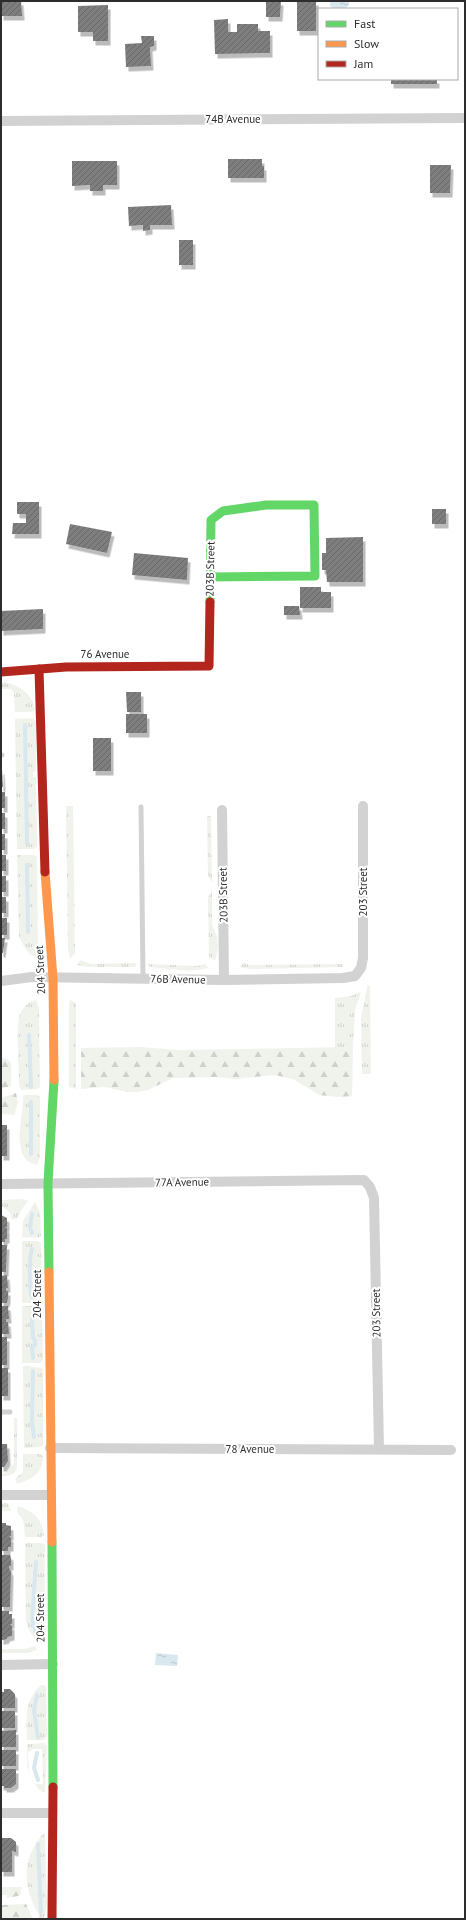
<svg xmlns="http://www.w3.org/2000/svg" width="466" height="1920" viewBox="0 0 466 1920" font-family="'PT Sans',sans-serif">
<style>
.grass{fill:url(#grass-tufts);fill-rule:evenodd}
.forest{fill:url(#forest-firs)}
.water{fill:url(#water-ripples)}
.lines{fill:none;stroke-linecap:round;stroke-linejoin:round}
.stream{stroke:#d9e7ef;stroke-width:4}
.building{fill:url(#building-hatch);filter:url(#shadow)}
.lane{stroke:#d2d2d2;stroke-width:5}
.street{stroke:#d2d2d2;stroke-width:10}
.fast{stroke:#63d668;stroke-width:9}
.slow{stroke:#ff974d;stroke-width:9}
.jam{stroke:#b3261e;stroke-width:9}
.labels{text-anchor:middle;stroke-width:4;stroke-linejoin:round;paint-order:stroke}
.street-label{font-size:11px;fill:#2d2d2d;stroke:#fff}
</style>
<defs>
<pattern id="grass-tufts" width="24" height="20" patternUnits="userSpaceOnUse"><rect width="24" height="20" fill="#f0f3ec"/><path d="M3 7l-1-3M5 7V3M7 7l1-3M15 17l-1-3M17 17v-4M19 17l1-3" fill="none" stroke="#ced1cb"/></pattern>
<pattern id="forest-firs" width="22" height="20" patternUnits="userSpaceOnUse"><rect width="22" height="20" fill="#f0f3ec"/><path d="M5 1l3.5 6h-7zM16 11l3.5 6h-7z" fill="#ced1cb"/></pattern>
<pattern id="water-ripples" width="26" height="14" patternUnits="userSpaceOnUse"><rect width="26" height="14" fill="#d9e7ef"/><path d="M2 4q2-2 4 0t4 0M15 11q2-2 4 0t4 0" fill="none" stroke="#bbc6cd"/></pattern>
<pattern id="building-hatch" width="6" height="6" patternUnits="userSpaceOnUse"><rect width="6" height="6" fill="#7e7e7e"/><path d="M-1 1l2-2M0 6l6-6M5 7l2-2" fill="none" stroke="#686868"/></pattern>
<filter id="shadow"><feDropShadow dx="2.5" dy="4.5" stdDeviation="0" flood-color="#0004"/></filter>
</defs>
<rect width="100%" height="100%" fill="#fff"/>
<g class="grass">
<path d="M1 682C18 684 32 692 35 710L32 712H15L14 693 10 689H1Z"/>
<path d="M32 718 36 721V771L33 772V777H36L37 847 34 849H17L15 719Z"/>
<path d="M66 806H73L75 954 70 958 68 949Z"/>
<path d="M207 816H211L212 883 208 875Z"/>
<path d="M17 855H34L37 857 38 949 35 958 26 950 19 937Z"/>
<path d="M212 889V925L217 936 218 949 215 961 209 957 208 898Z"/>
<path d="M80 960 91 964 137 963 135 967H88L77 965Z"/>
<path d="M243 963 250 965 342 964 343 967 249 969 240 967Z"/>
<path d="M148 964 198 966 205 964 208 968C190 973 168 969 150 967Z"/>
<path d="M370 985 371 1074H362L361 1019 367 987Z"/>
<path d="M361 992 355 1010 353 1047 335 1048V998L351 996Z"/>
<path d="M36 1000 39 1008 40 1087 37 1089 21 1090 19 1084C19 1067 16 1032 19 1017 21 1010 28 1001 36 1000Z"/>
<path d="M70 1000 76 1003V1089L69 1087V1008Z"/>
<path d="M23 1095H37L40 1097V1157L37 1165C8 1159 25 1114 23 1095Z"/>
<path d="M23 1199 28 1201 22 1209 17 1219H11V1214L1 1205V1200Z"/>
<path d="M35 1202 40 1212 41 1236 38 1238 22 1237 23 1221Z"/>
<path d="M22 1241H38L41 1243 42 1301 39 1303H22Z"/>
<path d="M22 1306H39L42 1308 43 1360 40 1363H22Z"/>
<path d="M23 1366 43 1368V1445L40 1447 24 1448Z"/>
<path d="M14 1418H17V1467C15 1476 9 1476 1 1476L14 1463Z"/>
<path d="M23 1454H40L43 1456C43 1473 32 1479 17 1484L15 1479 23 1472Z"/>
<path d="M1 1503H8L11 1511H1Z"/>
<path d="M18 1506C34 1512 42 1518 44 1535L41 1537H25C24 1528 25 1518 17 1512Z"/>
<path d="M25 1543H41L45 1545 44 1643C34 1642 28 1630 26 1621Z"/>
<path d="M35 1646 37 1650 28 1653H1V1649H25Z"/>
<path d="M41 1685H44L46 1687 47 1737 44 1740H27C27 1718 23 1702 41 1685Z"/>
<path d="M44 1743 47 1746 45 1792H42C24 1775 28 1767 27 1744ZM32 1749H42L43 1784H34L29 1775 28 1753Z"/>
<path d="M45 1834 47 1905 44 1918H39V1915C23 1887 21 1861 42 1835Z"/>
</g>
<g class="forest">
<path d="M141 1047 179 1050 353 1047 352 1096 338 1097 319 1095 293 1079 275 1075 235 1079 216 1077 173 1078 148 1090 138 1092H127L105 1087 81 1089V1048Z"/>
<path d="M1 1057 9 1060 11 1064V1086L1 1089Z"/>
<path d="M16 1093 18 1103 14 1115 1 1114V1098Z"/>
<path d="M1 1887H22L20 1892 22 1893 18 1896 7 1898V1895H3L1 1899Z"/>
<path d="M26 1904 33 1919H1V1905Z"/>
</g>
<g class="water">
<path d="M330 1H349V5L345 9H334L330 6Z"/>
<path d="M156 1653 178 1655 177 1666 155 1665Z"/>
</g>
<g class="lines">
<g class="stream">
<path d="M25 725 27 843"/>
<path d="M27 865 28 932"/>
<path d="M29 1035 31 1087"/>
<path d="M31 1102V1154"/>
<path d="M32 1233 30 1227 32 1214"/>
<path d="M32 1249C29 1259 29 1288 32 1297"/>
<path d="M32 1319 33 1338 35 1340V1345L32 1348 33 1358"/>
<path d="M33 1371 32 1421 34 1437"/>
<path d="M36 1633 32 1619 36 1562"/>
<path d="M37 1695 34 1710 38 1738"/>
<path d="M37 1753 34 1768 38 1780"/>
<path d="M38 1844 41 1912"/>
</g>
</g>
<g class="building">
<path d="M1 1H21L22 16H1Z"/>
<path d="M266 1H281L280 17H266Z"/>
<rect x="297" y="1" width="19" height="30"/>
<path d="M108 5V41H93V32H78V6Z"/>
<path d="M228 19V32H237V24H258V31H270V53L215 54 214 20Z"/>
<path d="M141 36H154V46L150 47 151 66 126 67 125 44 142 43Z"/>
<rect x="391" y="79" width="46" height="5"/>
<path d="M228 159H262V166H264V178H228Z"/>
<path d="M72 161H117V185H103V191H90V185L72 186Z"/>
<path d="M430 165H451L450 193H430Z"/>
<path d="M171 205 172 225H150V230L143 231V225L129 226 128 207Z"/>
<rect x="179" y="240" width="14" height="25"/>
<path d="M17 502H39V534H12L13 523H26V514H17Z"/>
<rect x="432" y="509" width="14" height="15"/>
<path d="M70 524 112 532 107 553 66 544Z"/>
<path d="M363 537V582H327L326 570H322V553H326V538Z"/>
<path d="M134 553 188 558 187 580 132 575Z"/>
<path d="M300 587H321V592H331V608H300Z"/>
<path d="M284 606H299L300 615H284Z"/>
<path d="M43 609V629L1 631V611Z"/>
<path d="M126 692H141V712H127Z"/>
<rect x="126" y="714" width="21" height="19"/>
<rect x="93" y="738" width="18" height="33"/>
<path d="M1 770H2L3 787H1Z"/>
<rect x="1" y="792" width="4" height="16"/>
<rect x="1" y="813" width="4" height="16"/>
<rect x="1" y="834" width="4" height="16"/>
<rect x="1" y="855" width="5" height="16"/>
<rect x="1" y="876" width="5" height="16"/>
<rect x="1" y="897" width="5" height="16"/>
<rect x="1" y="918" width="6" height="17"/>
<path d="M1 938H5L3 953H1Z"/>
<rect x="1" y="1125" width="6" height="31"/>
<path d="M1 1215 7 1218V1227L5 1228H7V1239H5V1242H1Z"/>
<path d="M1 1245H7L6 1272H1Z"/>
<path d="M7 1275 8 1288H6V1291H8V1298L7 1303H1V1276Z"/>
<path d="M1 1306H8L9 1319H6V1322H8L9 1334H1Z"/>
<rect x="1" y="1337" width="6" height="28"/>
<rect x="1" y="1368" width="7" height="28"/>
<path d="M1 1444H7L8 1461 4 1467H1Z"/>
<path d="M1 1523H6V1525L11 1526V1536H9L11 1538V1547H8V1551H1Z"/>
<path d="M1 1555H10L11 1558V1566H9L10 1571H11L10 1607H1Z"/>
<path d="M1 1611H9V1614H12V1624H10L12 1626V1636L7 1637V1639L3 1640H1Z"/>
<path d="M4 1689H10L15 1694V1708H1V1692H4Z"/>
<rect x="1" y="1711" width="14" height="17"/>
<path d="M16 1730V1747H1V1731Z"/>
<rect x="1" y="1750" width="15" height="16"/>
<path d="M1 1769H16V1784L11 1788H4V1786H1Z"/>
<path d="M1 1838H11L16 1842V1852L12 1851V1872H1Z"/>
</g>
<g class="lines">
<g class="lane">
<path d="M1 755H2"/>
<path d="M141 807 143 978"/>
<path d="M1 1412H10"/>
</g>
<g class="street">
<path d="M1 121 465 118"/>
<path d="M222 810 224 980"/>
<path d="M1 981 32 977 224 980 343 978 355 976 361 968 363 958V806"/>
<path d="M1 1184 364 1180 370 1187 374 1198 379 1449"/>
<path d="M50 1448 451 1450"/>
<path d="M1 1495H50"/>
<path d="M1 1665 53 1664"/>
<path d="M1 1813H52"/>
</g>
<g class="fast">
<path d="M209 577 315 576 314 505H266L223 511 211 520 210 602"/>
<path d="M49 1272 48 1183 54 1080"/>
<path d="M52 1542 53 1787"/>
</g>
<g class="slow">
<path d="M45 872 53 978 54 1080"/>
<path d="M49 1272 52 1542"/>
</g>
<g class="jam">
<path d="M39 669 45 872"/>
<path d="M1 672 66 667 209 666 210 602"/>
<path d="M52 1919 53 1787"/>
</g>
</g>
<g class="labels">
<g class="street-label">
<text x="233" y="123">74B Avenue</text>
<text transform="translate(210 569) rotate(-89)" y="4">203B Street</text>
<text x="105" y="658">76 Avenue</text>
<text transform="translate(363 892) rotate(-90)" y="4">203 Street</text>
<text transform="translate(223 895) rotate(-91)" y="4">203B Street</text>
<text transform="translate(40 970) rotate(-93)" y="4">204 Street</text>
<text transform="translate(178 979) rotate(1)" y="4">76B Avenue</text>
<text transform="translate(182 1182) rotate(-1)" y="4">77A Avenue</text>
<text transform="translate(37 1294) rotate(-90)" y="4">204 Street</text>
<text transform="translate(376 1313) rotate(-91)" y="4">203 Street</text>
<text x="250" y="1453">78 Avenue</text>
<text transform="translate(40 1618) rotate(-91)" y="4">204 Street</text>
</g>
</g>
<rect width="466" height="1920" fill="none" stroke="#2d2d2d" stroke-width="4"/>
<rect x="318" y="8" width="140" height="72" fill="#ffffff" stroke="#ababab"/>
<rect x="326" y="21" width="20" height="6" fill="#63d668" stroke="#ababab"/>
<text x="354" y="28" font-size="12" fill="#2d2d2d">Fast</text>
<rect x="326" y="41" width="20" height="6" fill="#ff974d" stroke="#ababab"/>
<text x="354" y="48" font-size="12" fill="#2d2d2d">Slow</text>
<rect x="326" y="61" width="20" height="6" fill="#b3261e" stroke="#ababab"/>
<text x="354" y="68" font-size="12" fill="#2d2d2d">Jam</text>
</svg>
